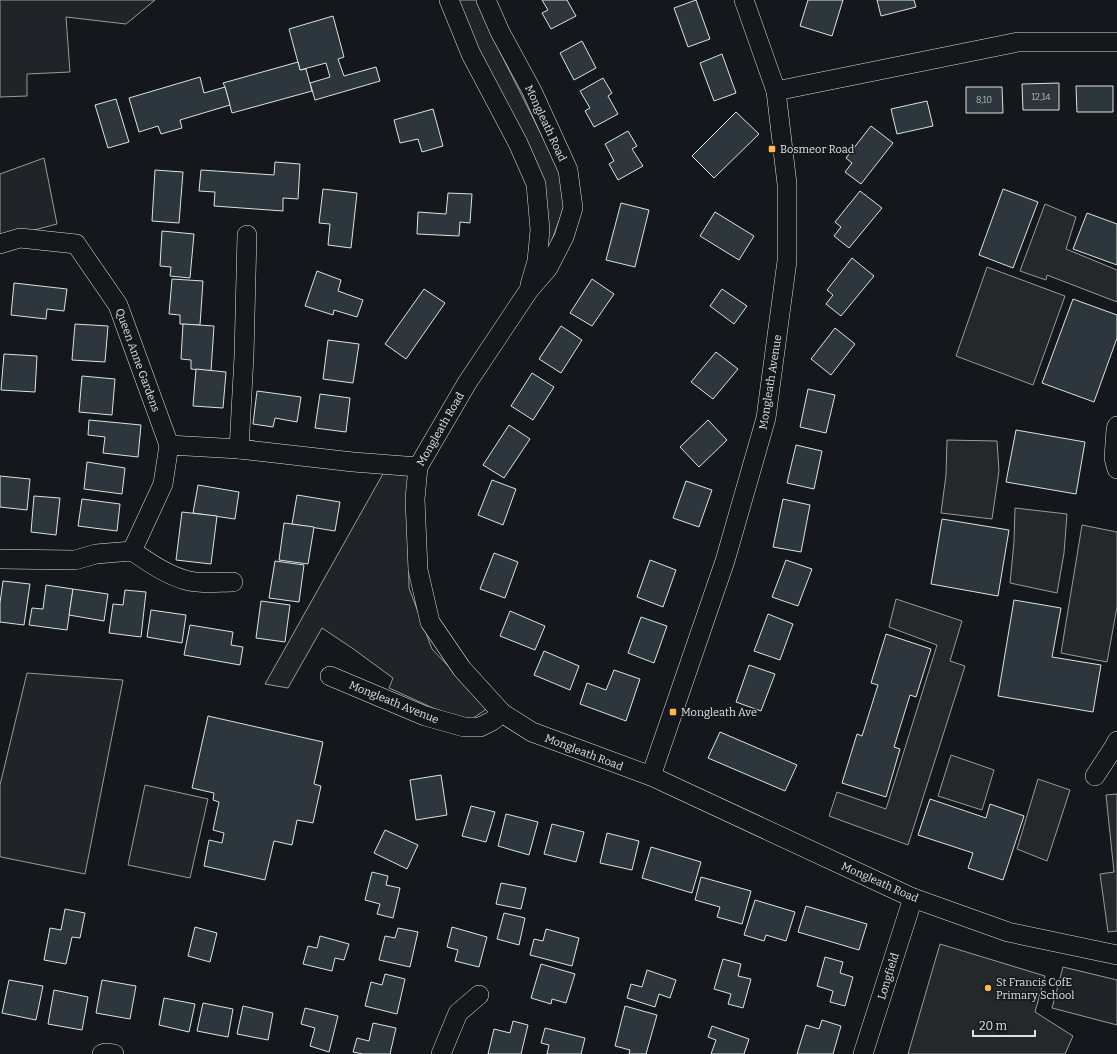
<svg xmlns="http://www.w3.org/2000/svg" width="1117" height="1054" viewBox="0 0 1117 1054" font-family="Bitter,serif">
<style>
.green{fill:#202428;stroke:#939e99}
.parking{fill:#24282b;stroke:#939e99}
.building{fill:#2c363c;stroke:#d8e6dc}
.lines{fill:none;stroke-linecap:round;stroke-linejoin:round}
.minor-casing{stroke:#d8e6dc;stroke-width:20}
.minor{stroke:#14181c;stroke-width:19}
.poi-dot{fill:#ffb74d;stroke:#14181c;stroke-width:1.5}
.labels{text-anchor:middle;stroke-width:3;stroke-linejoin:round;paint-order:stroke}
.number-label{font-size:9px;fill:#adbab4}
.street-label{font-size:11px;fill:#d8e6dc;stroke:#14181c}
.poi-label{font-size:11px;fill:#d8e6dc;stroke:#14181c;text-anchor:start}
</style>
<rect width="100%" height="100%" fill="#14181c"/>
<g class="green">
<path d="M0 0H155L126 24 66 17 70 72 27 74V96L0 97Z"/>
<path d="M456 0H479L492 36 561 174 565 205 547 253 543 181 479 54Z"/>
<path d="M44 158 57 224 0 239V174Z"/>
<path d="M384 472 409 474 408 532 409 588 432 649 488 708 469 721 433 708 389 688 393 678 352 648 322 628 288 688 265 684Z"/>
<path d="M27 673 123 680 85 874 1 857 0 856V785Z"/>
<path d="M145 785 208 799 190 878 128 865Z"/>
<path d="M1063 967 1117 980V1025L1052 1008Z"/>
</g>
<g class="parking">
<path d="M1045 204 1076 217 1066 249 1117 270V302L1047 275 1046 280 1020 271Z"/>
<path d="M987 267 1065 296 1033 385 956 356Z"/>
<path d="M947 440 997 441 999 471 992 519 941 513 946 475Z"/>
<path d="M1015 508 1067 514 1064 553 1057 593 1010 583 1014 542Z"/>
<path d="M1082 525 1117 532V607L1107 662 1061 653Z"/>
<path d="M896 599 962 621 950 661 965 666 908 845 829 816 837 792 886 809 937 645 889 627Z"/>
<path d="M951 755 994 770 982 810 938 796Z"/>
<path d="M1038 779 1070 790 1047 861 1017 849Z"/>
<path d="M1117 794V931L1108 932 1100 874 1114 872 1106 795Z"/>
<path d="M940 944 1045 976 1035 1012 1073 1036 1065 1054H908Z"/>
</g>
<g class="building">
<path d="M542 0H567L576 16 551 29 542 13 548 10Z"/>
<path d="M696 0 710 39 688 47 674 8Z"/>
<path d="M808 0H843L832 36 800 26Z"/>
<path d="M877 0H914L916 7 881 16Z"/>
<path d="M333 16 344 57 338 59 344 76 376 67 380 81 315 100 310 83 330 77 326 63 300 70 289 29Z"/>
<path d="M582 41 596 68 574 80 560 53Z"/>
<path d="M722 54 736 93 714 101 700 63Z"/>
<path d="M298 62 300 70 306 69 312 91 232 113 225 87 223 83Z"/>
<path d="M200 77 204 93 225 87 230 105 180 120 182 128 161 134 158 126 139 132 129 98Z"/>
<path d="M603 78 612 93 608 96 618 114 594 127 585 111 590 108 580 91Z"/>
<path d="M1059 83V110H1023L1022 84Z"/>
<path d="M1076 86H1113V112H1077Z"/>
<path d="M966 87H1002L1003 113H966Z"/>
<path d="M116 99 129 142 108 148 95 105Z"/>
<path d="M927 101 933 126 897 134 891 109Z"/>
<path d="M433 109 443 146 422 152 418 139 400 143 394 120Z"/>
<path d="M736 112 759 134 714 178 692 156Z"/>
<path d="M871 126 893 143 861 184 845 172 852 163 846 158Z"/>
<path d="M628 131 637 146 632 149 643 166 618 180 609 164 614 161 605 144Z"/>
<path d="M275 162 300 164 298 199 283 198V211L214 206 215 192 199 191 201 170 274 175Z"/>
<path d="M155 170 183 172 179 223 152 221Z"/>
<path d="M323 189 357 193 351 248 328 245 330 224 319 223Z"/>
<path d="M1003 189 1038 202 1013 268 979 255Z"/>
<path d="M860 191 882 208 849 248 834 236 841 227 835 222Z"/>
<path d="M448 193 472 194 470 223 460 222 459 236 417 234 418 212 446 214Z"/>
<path d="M621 203 649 210 635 267 606 260Z"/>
<path d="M715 212 754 236 739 260 700 236Z"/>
<path d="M1087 213 1117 224V265L1073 249Z"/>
<path d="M162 231 194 234 190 278 170 276 171 267 160 266Z"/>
<path d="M852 258 874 276 841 316 826 304 833 295 827 290Z"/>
<path d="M317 271 341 280 338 291 363 300 357 317 334 310 333 315 305 306Z"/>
<path d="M172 279 203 281 200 325 180 324V315L169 314Z"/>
<path d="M592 279 614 294 592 326 570 313Z"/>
<path d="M14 283 67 289 64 311 47 309 46 319 11 315Z"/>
<path d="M424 289 445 303 406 359 385 344Z"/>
<path d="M722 289 747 306 734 324 710 306Z"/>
<path d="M1073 299 1117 315V338L1094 402 1042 383Z"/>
<path d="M75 324 108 326 105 362 72 360Z"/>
<path d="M183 324 214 326 211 371 191 369V360L181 359Z"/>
<path d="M561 326 582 340 561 373 539 359Z"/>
<path d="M835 328 855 344 831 375 811 359Z"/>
<path d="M328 340 359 344 353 383 323 379Z"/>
<path d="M716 352 738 369 713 399 691 382Z"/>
<path d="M4 354 37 356 35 392 1 390Z"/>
<path d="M196 369 226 372 223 408 193 406Z"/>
<path d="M532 373 554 387 533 420 511 406Z"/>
<path d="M82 376 115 379 112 415 79 412Z"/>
<path d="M808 389 835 395 826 433 800 427Z"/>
<path d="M257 391 301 397 297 422 275 418 273 427 253 424Z"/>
<path d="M320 394 350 398 346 432 315 428Z"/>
<path d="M89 420 141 425 138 457 103 453 105 437 88 435Z"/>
<path d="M708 420 727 440 699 467 680 447Z"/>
<path d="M509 425 530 439 504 478 483 465Z"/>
<path d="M1016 430 1085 442 1076 494 1006 482Z"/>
<path d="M796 445 822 451 814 489 787 483Z"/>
<path d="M87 462 125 468 122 494 84 489Z"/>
<path d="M0 476 30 479 27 510 0 507Z"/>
<path d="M492 480 516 489 503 525 478 515Z"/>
<path d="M686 481 712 490 699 527 673 518Z"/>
<path d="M198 485 239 492 235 519 193 513Z"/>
<path d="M297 495 340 502 335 531 292 524Z"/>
<path d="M34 496 60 498 56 535 31 532Z"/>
<path d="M82 499 120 504 117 531 78 526Z"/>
<path d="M783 499 810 505 801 552 773 547Z"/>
<path d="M182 512 217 516 211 564 176 560Z"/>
<path d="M942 519 1009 530 998 596 931 584Z"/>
<path d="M284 523 314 527 308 564 279 560Z"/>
<path d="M494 553 518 562 505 598 480 589Z"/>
<path d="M650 560 676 570 663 607 637 597Z"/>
<path d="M786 560 812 569 798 606 772 597Z"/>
<path d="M275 561 304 565 299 602 269 598Z"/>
<path d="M3 581 30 584 24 625 0 622V603Z"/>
<path d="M46 585 73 589 67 630 29 625 32 608 43 609Z"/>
<path d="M73 589 108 594 104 621 69 615Z"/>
<path d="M125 590 146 592 141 637 109 633 113 604 123 605Z"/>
<path d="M1014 600 1061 608 1052 657 1101 665 1093 712 998 696Z"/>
<path d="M261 601 290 605 285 642 256 638Z"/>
<path d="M151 610 186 615 182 643 147 637Z"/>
<path d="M510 611 545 626 535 650 500 636Z"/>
<path d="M768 614 793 624 780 660 754 651Z"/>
<path d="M641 617 667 626 654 663 628 653Z"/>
<path d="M190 625 233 632 231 645 243 647 240 665 184 655Z"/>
<path d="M886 634 931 649 916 697 910 695 894 747 900 749 886 797 842 783 857 734 862 736 878 685 871 683Z"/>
<path d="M544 651 579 666 570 690 534 675Z"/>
<path d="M749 665 775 674 761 711 736 702Z"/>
<path d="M614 670 640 679 626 721 580 704 587 683 606 690Z"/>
<path d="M208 716 323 742 314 784 321 786 313 823 297 820 292 845 274 841 265 880 204 866 209 840 222 843 224 833 213 830 219 802 213 800 214 793 192 788Z"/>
<path d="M720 732 797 765 785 791 708 758Z"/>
<path d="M441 775 447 815 416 820 410 780Z"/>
<path d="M930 799 986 818 990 804 1024 816 1003 880 968 868 973 853 918 835Z"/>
<path d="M471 806 495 812 486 842 462 836Z"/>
<path d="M506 814 538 822 529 855 498 846Z"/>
<path d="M552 824 584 832 576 862 544 854Z"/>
<path d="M385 830 418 845 407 869 374 853Z"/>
<path d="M607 833 639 841 632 870 600 863Z"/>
<path d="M651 847 701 862 692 893 642 878Z"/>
<path d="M372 872 388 876 386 885 400 888 393 918 377 914 380 904 365 900Z"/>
<path d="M701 877 751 891 742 924 717 917 720 907 695 900Z"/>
<path d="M501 883 526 888 521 909 496 904Z"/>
<path d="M755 900 795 912 786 941 766 935 764 941 744 935Z"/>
<path d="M806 906 867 924 859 950 798 932Z"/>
<path d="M65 909 85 913 80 938 72 937 66 964 44 960 50 928 61 930Z"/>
<path d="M504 913 525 918 519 945 497 939Z"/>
<path d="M195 927 217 933 210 962 188 956Z"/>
<path d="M452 927 487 937 479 967 455 961 458 950 447 947Z"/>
<path d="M398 928 418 932 410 967 379 960 385 936 395 938Z"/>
<path d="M546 929 579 938 572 966 530 955 534 939 543 941Z"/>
<path d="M320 936 349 944 344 960 335 958 332 971 303 964 308 946 317 948Z"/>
<path d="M825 957 843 962 840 973 853 977 845 1006 830 1002 833 991 817 986Z"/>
<path d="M723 959 741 964 738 976 751 979 743 1008 728 1004 731 994 714 989Z"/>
<path d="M541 964 575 974 566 1003 552 999 551 1004 531 998Z"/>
<path d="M647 970 676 980 670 998 659 994 655 1007 627 998 631 984 642 987Z"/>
<path d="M385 974 405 979 397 1014 365 1006 371 982 382 985Z"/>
<path d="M9 980 43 986 36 1020 2 1013Z"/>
<path d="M102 980 136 986 130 1019 96 1013Z"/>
<path d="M54 990 88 997 82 1030 48 1024Z"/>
<path d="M164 998 195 1004 189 1032 159 1025Z"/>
<path d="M203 1003 233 1009 228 1037 197 1031Z"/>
<path d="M243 1006 273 1013 268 1040 237 1034Z"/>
<path d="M625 1006 657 1015 646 1054H629L630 1050 615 1046Z"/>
<path d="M305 1008 338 1016 329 1052 310 1046 315 1028 301 1024Z"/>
<path d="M822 1020 841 1026 833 1054H797L806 1025 819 1029Z"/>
<path d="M513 1021 528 1025 521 1054H488L494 1029 510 1033Z"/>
<path d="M373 1023 396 1028 390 1054H363L353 1052 357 1038 369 1041Z"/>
<path d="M712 1026 749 1039 744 1054H711L716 1040 708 1037Z"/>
<path d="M545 1028 585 1038 581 1054H547L549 1045 541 1043Z"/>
</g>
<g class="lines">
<g class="minor-casing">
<g id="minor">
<path d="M449 0 471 54 518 143 536 184 540 230 537 261 530 285"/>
<path d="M486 0 500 32 532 91 568 170 573 208 564 237 548 268 529 290 467 383 418 467 415 499 418 570 430 622 462 669 502 713 532 732 651 776 913 898 1008 932 1117 955"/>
<path d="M776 91 1018 42H1117"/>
<path d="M0 244 20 238 76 244 118 305 169 445"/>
<path d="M1117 426 1116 430 1114 458 1117 469"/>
<path d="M239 449 244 356 247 235"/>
<path d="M132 551 163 484 169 445 239 449 353 462 418 467"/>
<path d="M0 559 75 560 96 554 132 551C150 563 168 576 189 581 202 584 220 582 233 582"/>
<path d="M330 676 425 716 464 727H480L492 721 502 713"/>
<path d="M651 776 725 561 766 418 787 261V184L776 91 744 0"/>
<path d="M1095 776 1114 747 1117 741"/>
<path d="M102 1054 105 1053 114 1054"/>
<path d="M441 1054 458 1013 479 995"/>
<path d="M863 1054 913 898"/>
</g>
</g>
<use href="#minor" class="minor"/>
</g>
<g class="poi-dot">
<rect x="768" y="145" width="8" height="8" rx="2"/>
<rect x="669" y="708" width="8" height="8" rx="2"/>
<circle cx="988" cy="988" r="4"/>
</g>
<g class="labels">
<g class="number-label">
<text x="1041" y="100">12,14</text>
<text x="984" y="103">8,10</text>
</g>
<g class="street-label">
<text transform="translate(546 123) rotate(65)" y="4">Mongleath Road</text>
<text transform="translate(138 360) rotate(70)" y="4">Queen Anne Gardens</text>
<text transform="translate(770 382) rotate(-81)" y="4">Mongleath Avenue</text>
<text transform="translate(440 429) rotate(-60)" y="4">Mongleath Road</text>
<text transform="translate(394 702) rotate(22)" y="4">Mongleath Avenue</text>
<text transform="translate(584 752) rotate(21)" y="4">Mongleath Road</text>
<text transform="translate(880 882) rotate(24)" y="4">Mongleath Road</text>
<text transform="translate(888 976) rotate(-73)" y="4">Longfield</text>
</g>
<g class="poi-label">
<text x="780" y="153">Bosmeor Road</text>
<text x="681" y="716">Mongleath Ave</text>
<text x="996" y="986">St Francis CofE<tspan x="996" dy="13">Primary School</tspan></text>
</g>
</g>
<path d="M973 1030v6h62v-6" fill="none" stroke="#d8e6dc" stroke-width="2"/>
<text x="979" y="1030" font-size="12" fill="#d8e6dc" stroke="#14181c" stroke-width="3" paint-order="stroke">20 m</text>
</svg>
